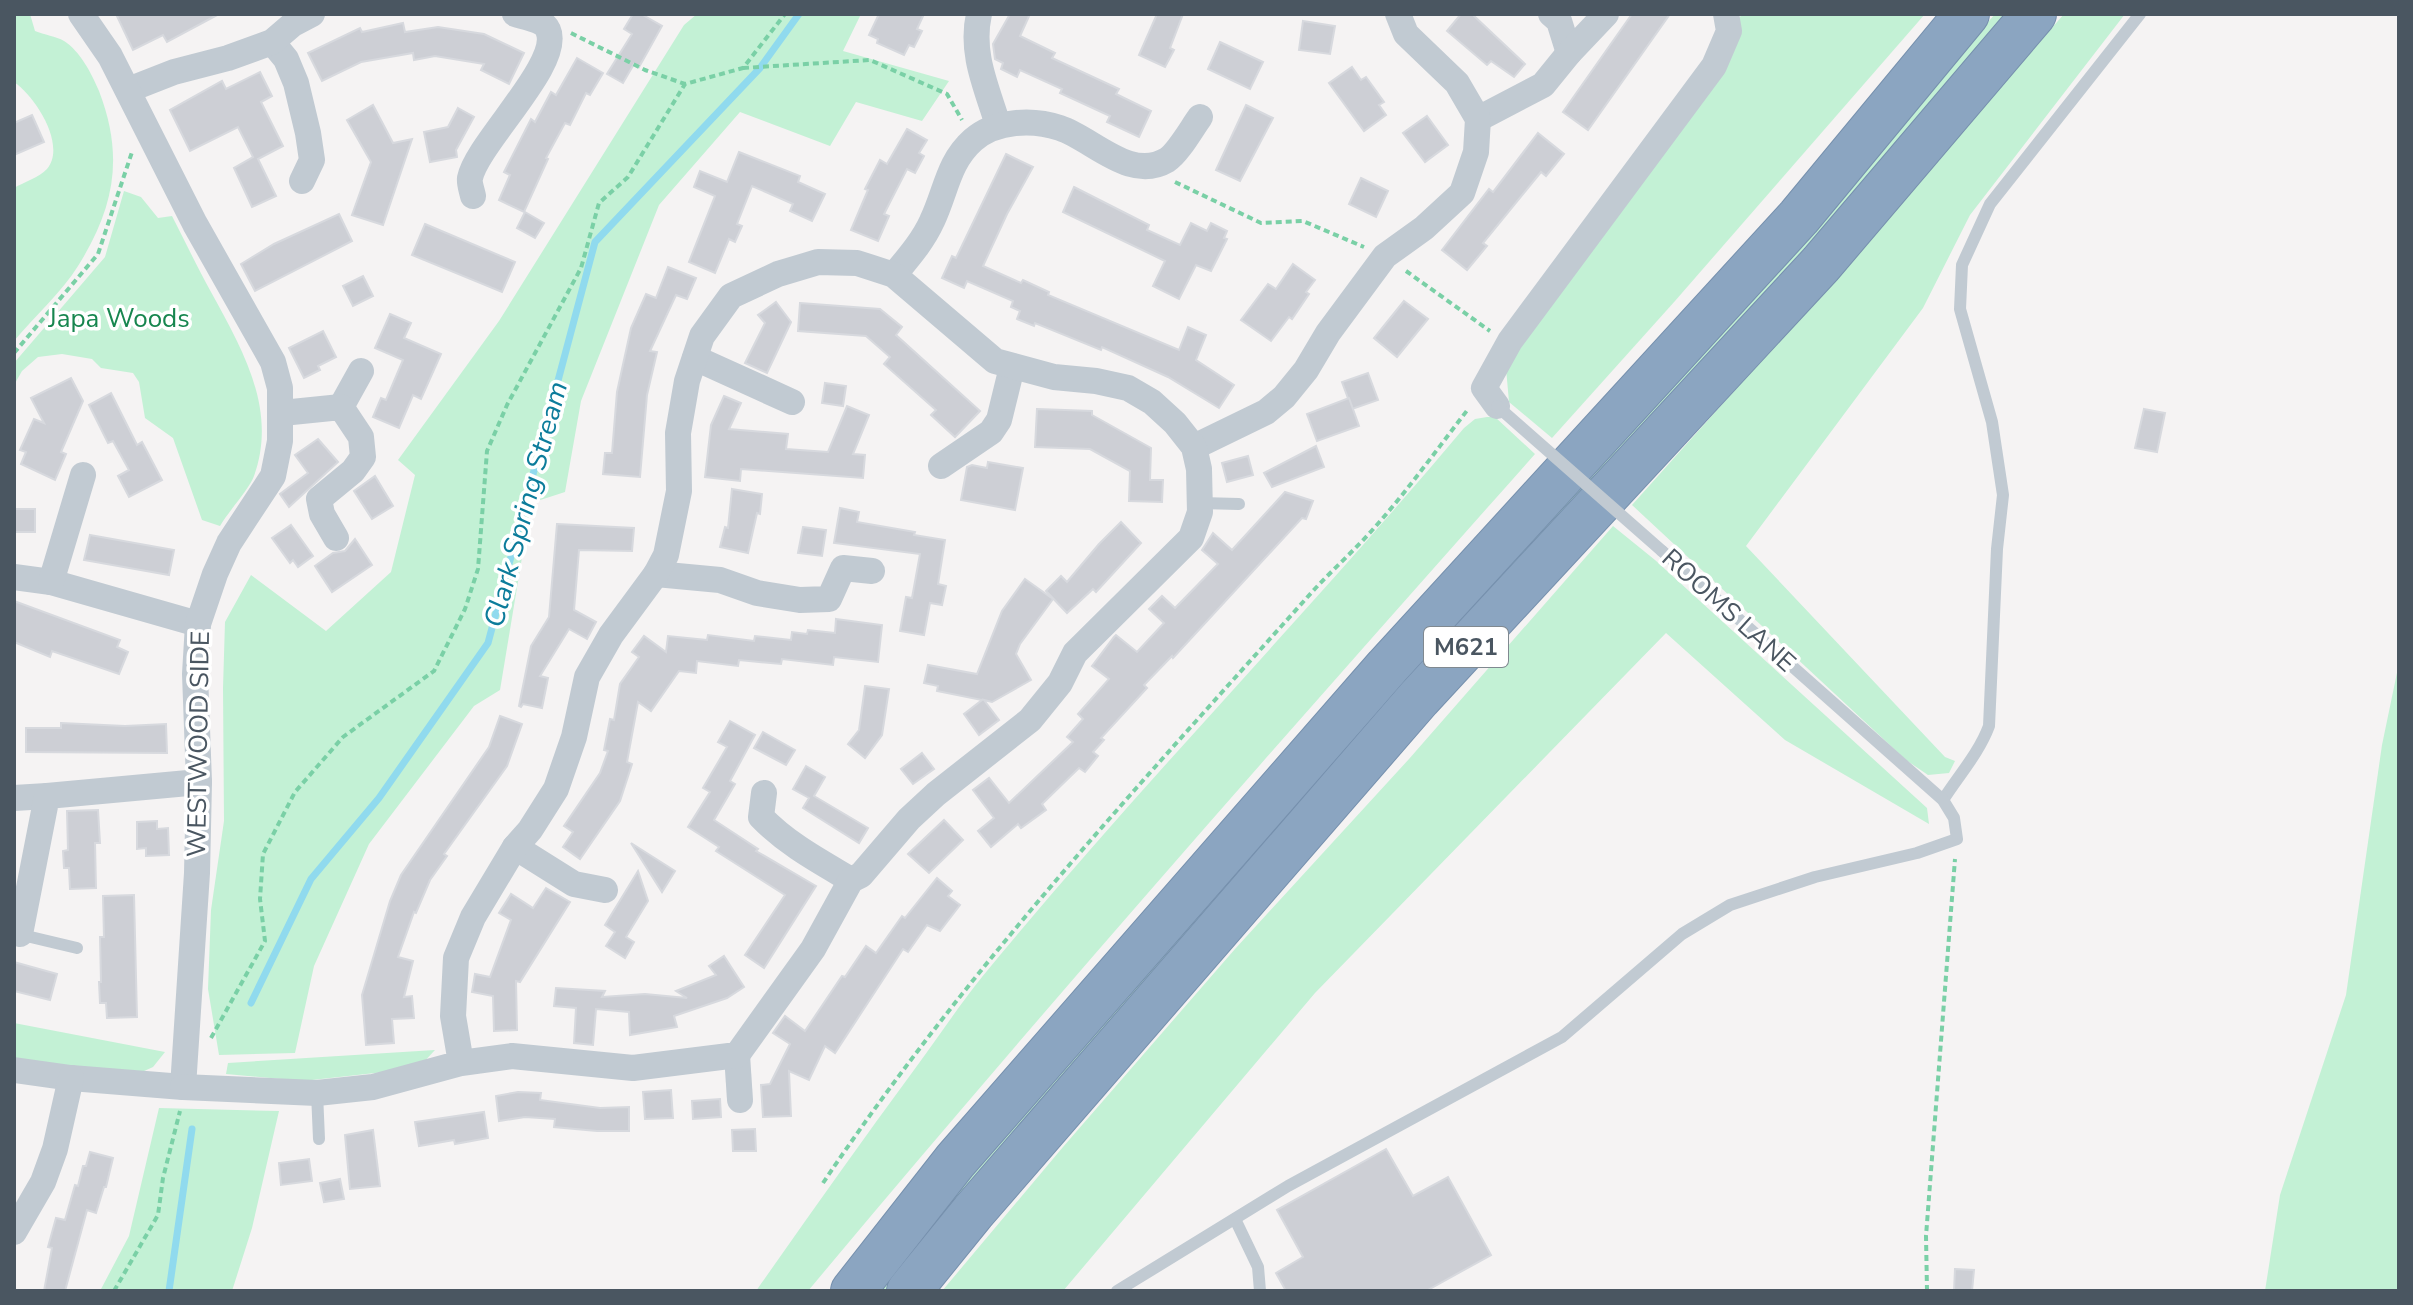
<svg xmlns="http://www.w3.org/2000/svg" width="2413" height="1305" viewBox="0 0 2413 1305" font-family="'Nunito Sans',sans-serif">
<style>
.green{fill:#c3f1d5}
.lines{fill:none;stroke-linecap:round;stroke-linejoin:round}
.stream{stroke:#90daee;stroke-width:7}
.building{fill:#cdcfd5;stroke:#d7d9de;stroke-width:2}
.motorway-casing{stroke:#7690ad;stroke-width:46}
.path{stroke:#7ad0a6;stroke-width:4;stroke-dasharray:6 4;stroke-linecap:butt}
.service{stroke:#c1cad2;stroke-width:12}
.minor{stroke:#c1cad2;stroke-width:26}
.motorway{stroke:#8ba5c1;stroke-width:44}
.service-bridge{stroke:#c1cad2;stroke-width:12}
.labels{text-anchor:middle;stroke-width:7;stroke-linejoin:round;paint-order:stroke}
.shield{fill:#fff;stroke:#808990;stroke-width:2}
.shield-label{font-size:24px;font-weight:bold;fill:#4a5661}
.park-label{font-size:26px;fill:#17864f;stroke:#fff}
.street-label{font-size:26px;fill:#4a5661;stroke:#fff}
.water-label{font-size:28px;font-style:italic;fill:#0c7c9b;stroke:#fff}
</style>
<rect width="100%" height="100%" fill="#f5f3f3"/>
<g class="green">
<path d="M14 14H30L35 31C44 35 56 36 64 41 80 51 92 74 99 91 124 156 115 207 78 266 62 292 34 317 14 341V188C24 182 40 177 47 169 67 145 35 96 14 82Z"/>
<path d="M697 14H861L843 51 949 81 922 121 856 102 830 146 740 112 659 205 581 401 565 492 531 503 500 690 474 706 369 844 314 966 295 1053 219 1055 208 989 211 910 224 821 223 688 225 622 251 575 326 631 391 572 415 475 398 460 499 321 684 25Z"/>
<path d="M1742 14H1925L1675 301 1552 438 1509 402 1506 368Z"/>
<path d="M1995 14H2007L1828 222 1410 689 888 1291H876L922 1233 1185 932 1821 215Z"/>
<path d="M2064 14H2125L1970 215 1923 308 1746 546 1945 757 1955 761 1949 773 1928 775 1906 760 1632 505 1760 362Z"/>
<path d="M124 191 141 197 158 218 172 216C185 241 197 267 211 292 242 349 278 409 254 476 250 488 228 512 220 526L202 520 173 438 145 418 139 382 133 373 101 368 92 359 62 354 38 357 22 371 14 385V363L105 257Z"/>
<path d="M1487 417H1495L1535 454C1289 731 1045 1007 808 1291H756C808 1217 860 1143 914 1070 937 1039 958 1007 982 977 1136 789 1307 615 1464 428L1475 419Z"/>
<path d="M1613 526 1655 560 1927 808 1929 824 1785 740 1666 633 1315 993 1063 1291H942L1063 1147 1235 949 1409 759Z"/>
<path d="M2399 663V1291H2265L2280 1195 2346 995 2382 745Z"/>
<path d="M14 1023 165 1052 153 1067 142 1072 30 1063 14 1059Z"/>
<path d="M435 1050 422 1064 393 1071 303 1081 226 1074 228 1063Z"/>
<path d="M159 1108 279 1111 252 1228 232 1291H100L129 1236Z"/>
</g>
<g class="lines">
<g class="stream">
<path d="M251 1003 311 879 379 798 488 643 595 242 760 68 799 14"/>
<path d="M169 1291 192 1129"/>
</g>
</g>
<g class="building">
<path d="M116 14H219L167 42 163 35 133 50Z"/>
<path d="M633 14H641L662 26 639 67 634 64 623 83 607 74 632 34 624 29Z"/>
<path d="M879 14H924L917 29 922 31 914 47 909 45 904 55 877 43 878 39 869 35Z"/>
<path d="M1010 14H1030L1020 36 1055 53 1052 58 1119 89 1116 94 1151 111 1139 137 1107 122 1110 116 1060 93 1062 89 1020 70 1017 77 1001 69 1003 63 995 59 993 44Z"/>
<path d="M1157 14H1183L1170 48 1174 50 1165 67 1139 55Z"/>
<path d="M1461 14H1472L1525 64 1514 77 1491 61 1487 65 1447 31Z"/>
<path d="M1632 14H1670L1588 130 1563 112Z"/>
<path d="M1303 21 1335 26 1330 54 1299 50Z"/>
<path d="M403 23 405 32 438 27 484 34 524 53 509 84 481 70 484 64 435 56 414 60 413 53 361 62 322 81 308 53 360 28 362 32Z"/>
<path d="M1220 42 1263 62 1250 89 1208 69Z"/>
<path d="M577 58 603 73 590 95 586 93 570 125 565 123 546 158 548 159 524 212 499 200 510 175 504 172 531 119 535 122 551 92 556 95Z"/>
<path d="M1352 67 1361 80 1366 77 1384 102 1379 105 1386 115 1364 131 1329 83Z"/>
<path d="M260 72 272 96 261 102 283 146 258 159 276 196 252 207 234 168 253 157 238 127 190 151 170 110 222 81 226 89Z"/>
<path d="M373 105 393 143 412 139 383 225 352 215 371 162 347 120Z"/>
<path d="M1246 105 1273 118 1240 181 1216 170Z"/>
<path d="M458 108 474 117 456 150 457 157 430 162 424 132 448 127Z"/>
<path d="M32 115 44 142 14 155V123Z"/>
<path d="M1427 116 1448 145 1425 162 1403 133Z"/>
<path d="M907 129 927 140 919 153 924 156 915 173 907 169 884 214 889 216 878 241 851 230 868 190 865 189 880 160 887 164Z"/>
<path d="M1538 133 1564 154 1546 176 1541 172 1483 243 1487 246 1467 270 1442 250 1489 189 1493 192Z"/>
<path d="M739 152 800 176 798 182 825 194 812 221 790 211 793 204 752 186 737 224 742 226 735 242 729 239 715 273 689 262 715 196 694 187 700 171 727 182Z"/>
<path d="M1006 154 1033 167 1007 214 983 266 1021 283 1023 280 1049 292 1048 295 1179 350 1188 327 1206 335 1196 360 1234 385 1219 408 1168 377 1102 347 1101 350 1035 323 1034 326 1017 319 1020 311 1011 307 1013 301 967 281 964 288 942 278 952 256 956 258Z"/>
<path d="M1361 178 1388 191 1376 217 1349 204Z"/>
<path d="M1074 187 1149 225 1147 230 1180 245 1191 223 1207 231 1211 223 1227 231 1224 238 1227 239 1211 271 1196 265 1179 299 1153 286 1165 261 1063 212Z"/>
<path d="M525 212 544 223 535 238 517 228Z"/>
<path d="M339 214 352 241 255 291 241 264 274 244Z"/>
<path d="M425 224 515 262 502 292 412 255Z"/>
<path d="M1293 264 1315 280 1306 292 1309 294 1292 319 1289 317 1271 341 1241 320 1268 284 1276 289Z"/>
<path d="M668 267 696 278 687 299 676 295 650 351 657 352 647 395 640 477 603 474 605 453H612L617 392 631 328 646 294 656 298Z"/>
<path d="M363 276 373 296 353 306 343 286Z"/>
<path d="M1404 301 1428 319 1397 357 1374 338Z"/>
<path d="M776 302 791 322 767 373 745 363 765 323 758 315Z"/>
<path d="M800 303 880 309 902 327 896 335 980 411 955 437 931 415 936 410 884 364 890 357 866 336 798 331Z"/>
<path d="M390 314 411 323 404 338 441 354 421 399 413 395 399 428 373 417 381 398 386 400 403 360 375 348Z"/>
<path d="M323 331 336 357 318 366 320 370 304 378 289 348Z"/>
<path d="M1368 373 1378 400 1352 409 1342 382Z"/>
<path d="M71 378 83 401 61 452 66 454 55 480 21 464 26 452 20 450 34 419 44 423 31 398Z"/>
<path d="M825 383 846 386 843 406 822 403Z"/>
<path d="M111 393 137 445 142 442 162 480 129 497 118 476 129 470 113 441 108 443 89 405Z"/>
<path d="M724 396 741 403 729 429 788 434 786 449 828 452 847 406 869 415 853 454 865 455 863 478 741 469 740 481 705 477 711 425Z"/>
<path d="M1349 398 1359 426 1317 441 1307 414Z"/>
<path d="M1037 409 1092 411V415L1151 448 1150 480H1163L1162 502 1129 501 1130 471 1090 449 1035 447Z"/>
<path d="M2144 409 2165 413 2157 452 2135 448Z"/>
<path d="M318 439 338 462 289 507 280 494 308 473 295 455Z"/>
<path d="M1316 446 1324 467 1272 487 1264 473Z"/>
<path d="M1248 456 1253 475 1227 482 1222 463Z"/>
<path d="M988 462 1023 468 1015 510 961 500 967 467 972 465 987 468Z"/>
<path d="M375 476 393 506 372 519 354 491Z"/>
<path d="M732 489 762 494 760 514 757 513 748 553 720 547 725 527 728 528Z"/>
<path d="M1285 492 1313 501 1306 519 1302 518 1173 658 1172 656 1144 685 1147 688 1101 738 1104 740 1093 752 1098 756 1085 772 1079 768 1042 804 1046 810 1021 828 1018 824 991 847 978 831 994 818 973 790 989 778 1009 803 1073 742 1067 737 1083 719 1078 714 1109 679 1092 666 1114 637 1116 635 1137 652 1164 623 1149 609 1162 596 1175 608 1218 564 1202 550 1213 533 1232 550Z"/>
<path d="M840 508 859 512 857 522 915 532 914 535 945 540 938 584 946 586 942 605 930 603 924 635 900 631 906 597 912 598 920 554 834 543Z"/>
<rect x="14" y="509" width="21" height="23"/>
<path d="M1121 522 1141 543 1096 592 1093 589 1067 613 1046 591 1061 576 1067 582 1099 544Z"/>
<path d="M557 524 634 528 632 551 579 550 574 610 596 622 587 639 569 629 540 676 548 678 542 708 523 704 521 707 519 706 531 646 549 617Z"/>
<path d="M291 525 313 556 298 567 293 560 290 563 272 538Z"/>
<path d="M803 527 826 530 822 556 798 553Z"/>
<path d="M90 535 174 550 169 575 84 560Z"/>
<path d="M355 539 372 565 332 592 315 566 333 553 345 551Z"/>
<path d="M1025 579 1053 599 1020 644 1016 654 1031 680 992 702 984 700 999 720 979 735 964 714 982 700 937 691 938 686 924 683 928 665 977 674 1002 611Z"/>
<path d="M14 601 120 640 117 647 128 652 119 674 52 651 50 657 14 642Z"/>
<path d="M836 619 882 625 878 662 834 657 833 665 782 659 781 664 739 660 738 666 697 661 696 673 679 671 651 711 638 702 627 762 632 764 620 801 580 859 563 847 573 832 564 826 600 773 608 751 604 750 610 719 614 720 620 684 639 657 632 652 644 636 666 652 668 636 707 640 708 635 754 641 755 636 791 640 792 632 807 634 808 630 835 633Z"/>
<path d="M865 686 889 689 882 735 865 758 848 744 859 730Z"/>
<path d="M500 716 522 724 507 766 444 854 447 856 430 880 416 913 414 912 398 957 413 961 404 997 412 996 414 1018 392 1019 394 1043 366 1045 362 995 390 901 401 875 489 747Z"/>
<path d="M730 721 755 735 730 781 735 784 714 820 758 849 756 851 816 886 764 968 745 955 785 895 716 851 719 847 688 827 710 792 703 788 727 747 718 742Z"/>
<path d="M61 723 125 726 166 724 167 753 26 752V728H61Z"/>
<path d="M763 732 795 750 786 765 754 748Z"/>
<path d="M922 753 934 769 913 784 901 769Z"/>
<path d="M806 766 825 777 814 796 868 828 859 843 803 808 809 798 793 789Z"/>
<path d="M98 810 100 843H95L96 888 70 889 69 868H64L63 851 68 850 67 811Z"/>
<path d="M944 820 963 840 929 873 908 854Z"/>
<path d="M157 821V829L168 828 169 855 146 856V848L137 849V822Z"/>
<path d="M631 843 675 871 662 892Z"/>
<path d="M638 871 648 901 626 937 634 942 625 958 606 946 615 932 605 925Z"/>
<path d="M937 878 952 891 948 896 960 905 940 931 927 925 908 952 903 949 835 1053 825 1046 809 1080 789 1071 791 1116 763 1117 761 1085 770 1084 790 1044 773 1033 785 1016 805 1031 842 976 845 977 866 946 876 953 902 916 905 918Z"/>
<path d="M546 888 570 902 520 982 516 981 517 1030 494 1031 493 996 472 992 475 974 490 977 511 920 499 913 511 894 533 908Z"/>
<path d="M134 895 137 1017 107 1018 106 1003H100L99 982H101L100 937H104L103 896Z"/>
<path d="M724 956 744 987 727 998 674 1016 677 1027 630 1035 629 1012 596 1009 593 1045 574 1043 576 1008 554 1006 556 988 605 991 602 997 645 994 687 998 676 991 716 975 709 966Z"/>
<path d="M14 962 57 974 50 1000 14 991Z"/>
<path d="M671 1090 673 1118 645 1119 643 1092Z"/>
<path d="M518 1092 541 1093 540 1100 600 1108 629 1107V1131H597L554 1127 555 1119 525 1117 499 1121 496 1096Z"/>
<path d="M720 1099 721 1117 693 1119 692 1101Z"/>
<path d="M484 1112 488 1138 455 1144 454 1140 419 1146 415 1122Z"/>
<path d="M755 1129 756 1151H733L732 1130Z"/>
<path d="M373 1130 380 1186 350 1189 345 1135Z"/>
<path d="M1386 1149 1413 1196 1448 1177 1491 1255 1426 1291H1286L1276 1273 1303 1257 1277 1210Z"/>
<path d="M90 1152 113 1158 106 1187H104L96 1213 87 1210 65 1291H44L52 1248 48 1247 56 1218 65 1220 75 1185 78 1186 83 1166H86Z"/>
<path d="M309 1159 312 1181 281 1185 279 1163Z"/>
<path d="M340 1179 344 1199 324 1202 320 1183Z"/>
<path d="M1955 1269 1974 1270 1972 1291H1954Z"/>
</g>
<g class="lines">
<g class="motorway-casing">
<g id="motorway">
<path d="M853 1291 955 1161 1387 667 1799 217 1967 14"/>
<path d="M909 1291 973 1212 1419 698 1821 264 2034 14"/>
</g>
</g>
<g class="path">
<path d="M571 33 645 70 685 84"/>
<path d="M743 68 870 60 947 94 962 120"/>
<path d="M1175 182 1261 223 1303 221 1364 247"/>
<path d="M1406 271 1490 331"/>
<path d="M14 353 98 254 132 152"/>
<path d="M211 1038 265 941 260 899 263 854 295 792 343 737 434 671 465 609 478 569 487 451 507 405 581 268 599 203 628 177 685 84 743 68 785 14"/>
<path d="M823 1183C965 971 1142 782 1312 592 1332 570 1355 550 1375 527 1408 490 1438 448 1469 408"/>
<path d="M114 1291 158 1215 163 1178 180 1111"/>
<path d="M1927 1291 1926 1236 1955 859"/>
</g>
<g class="service">
<path d="M1200 503 1239 504"/>
<path d="M1943 800C1959 775 1979 753 1989 726L1997 549 2003 495 1992 422 1960 309 1962 265 1990 204 2140 14"/>
<path d="M18 934 77 948"/>
<path d="M317 1093 319 1139"/>
<path d="M1235 1219 1258 1267 1260 1291"/>
<path d="M1117 1291 1288 1186 1562 1037 1682 934 1730 905 1815 877 1917 853 1957 839 1954 818 1943 800 1662 551"/>
</g>
<g class="minor">
<path d="M979 14C970 54 987 88 998 125"/>
<path d="M1551 14 1559 21 1569 53"/>
<path d="M272 42 286 59 296 83 308 133 312 160 302 181"/>
<path d="M128 90 174 72 228 58 272 42 293 24 312 14"/>
<path d="M1478 119 1543 85 1569 53 1606 14"/>
<path d="M473 196C472 191 469 183 470 178 477 143 563 63 548 30 544 20 524 17 515 14"/>
<path d="M894 275C908 258 923 241 932 221 946 192 948 162 973 140 996 120 1033 119 1060 128 1093 139 1130 182 1167 160 1178 153 1192 128 1200 117"/>
<path d="M695 358 792 402"/>
<path d="M1497 406 1484 388 1510 341 1714 66 1729 31 1726 14"/>
<path d="M341 407 361 371"/>
<path d="M282 413 341 407 361 437 363 457 353 471 319 499 322 514 336 538"/>
<path d="M1194 447 1266 412 1284 397 1306 370 1328 333 1385 256 1424 228 1462 193 1476 152 1478 119 1457 83 1406 34 1398 14"/>
<path d="M941 466 991 432 999 420 1012 367"/>
<path d="M656 574 720 580 757 593 800 600 829 599 843 568 872 571"/>
<path d="M14 577 51 582 198 624"/>
<path d="M51 582 83 475"/>
<path d="M764 793 761 817C787 844 819 861 851 880"/>
<path d="M14 798 47 796"/>
<path d="M515 847 574 884 605 890"/>
<path d="M20 934 47 796 199 782"/>
<path d="M737 1055 740 1100"/>
<path d="M14 1070 71 1078 183 1087 197 873 199 782 195 674 198 624 215 574 229 543 273 476 280 441V388L273 362 195 224 110 56 81 14"/>
<path d="M183 1087 317 1093 373 1087 461 1063 512 1056 633 1068 737 1055 813 949 851 880 861 875 909 819 936 794 1030 720 1060 683 1075 653 1191 538 1200 512 1199 469 1194 447 1175 423 1152 402 1128 388 1096 381 1054 377 995 361 894 275 857 263 818 262 778 274 731 296 702 336 687 381 678 433 679 491 666 555 656 574 611 635 587 677 574 737 556 789 530 830 515 847 473 917 456 958 453 1016 461 1063"/>
<path d="M14 1232 43 1182 55 1149 71 1078"/>
</g>
<use href="#motorway" class="motorway"/>
<path class="service-bridge" d="M1497 406 1662 551"/>
</g>
<g class="labels">
<rect class="shield" x="1424" y="627" width="84" height="40" rx="6"/>
<g class="shield-label">
<text x="1466" y="655">M621</text>
</g>
<g class="park-label">
<text x="119" y="327">Japa Woods</text>
</g>
<g class="street-label">
<text transform="translate(1729 610) rotate(42)" y="9">ROOMS LANE</text>
<text transform="translate(198 744) rotate(-89)" y="9">WESTWOOD SIDE</text>
</g>
<g class="water-label">
<text transform="translate(525 504) rotate(-75)" y="10">Clark Spring Stream</text>
</g>
</g>
<rect width="2413" height="1305" fill="none" stroke="#4a5661" stroke-width="32"/>
</svg>
